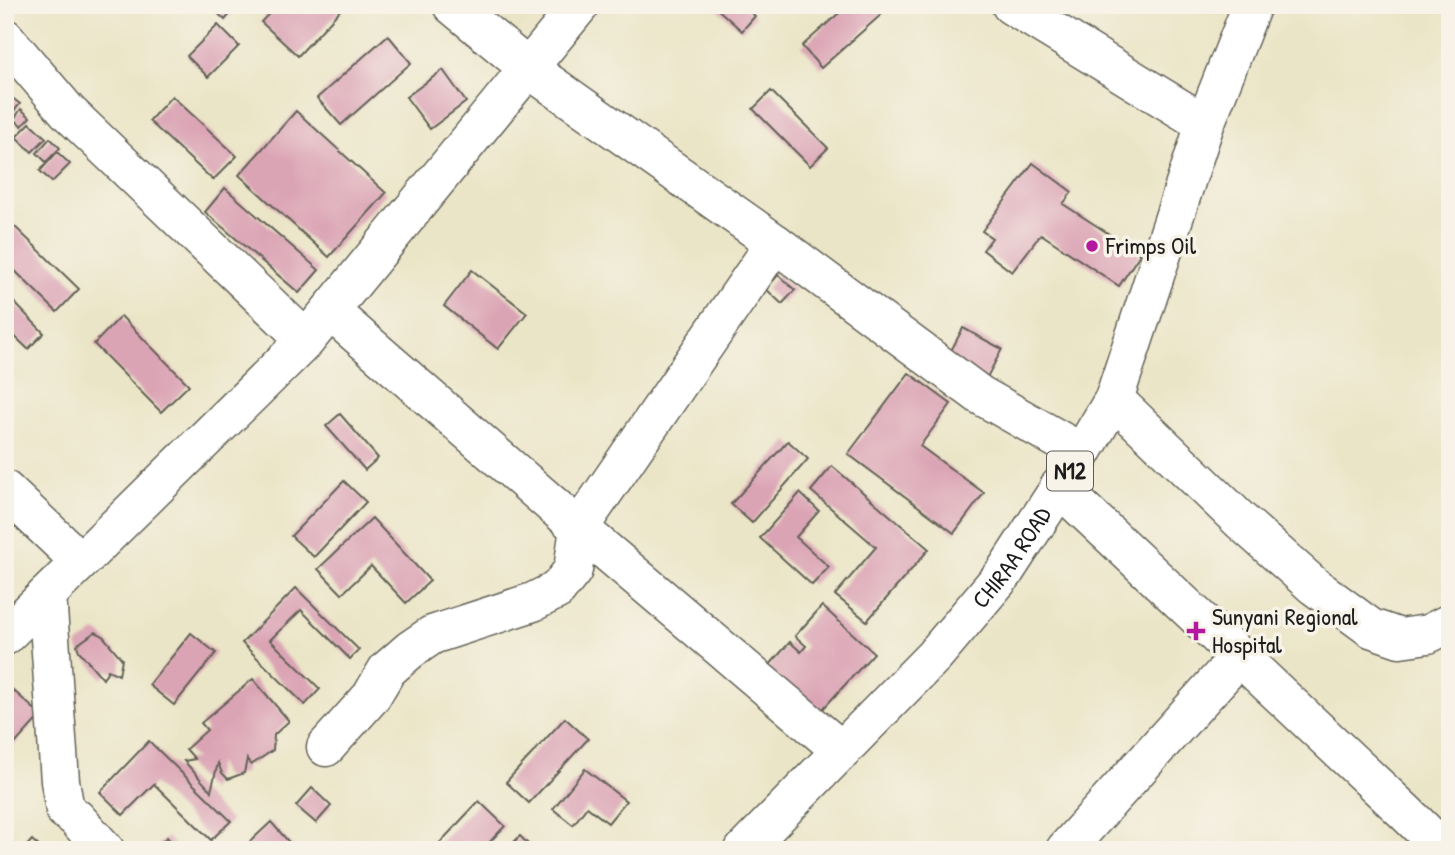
<svg xmlns="http://www.w3.org/2000/svg" width="1455" height="855" viewBox="0 0 1455 855" font-family="'Patrick Hand',sans-serif">
<style>
.building{fill:#dba4b5}
.lines{fill:none;stroke-linecap:round;stroke-linejoin:round}
.minor-casing{stroke:#646258;stroke-width:41}
.highway-casing{stroke:#646258;stroke-width:41}
.minor{stroke:#fff;stroke-width:38}
.highway{stroke:#fff;stroke-width:38}
.poi-dot{fill:#b5179e;stroke:#f7f3e8;stroke-width:2.5}
.labels{text-anchor:middle;stroke-width:7;stroke-linejoin:round;paint-order:stroke}
.shield{fill:#f7f3e8;stroke:#5e5c59;stroke-width:2}
.shield-label{font-size:23px;font-weight:bold;fill:#1c1c1c}
.poi-label{font-size:24px;fill:#1c1c1c;stroke:#f7f3e8;text-anchor:start}
.street-label{font-size:24px;fill:#1c1c1c;stroke:#f7f3e8}
</style>
<rect width="100%" height="100%" fill="#f7f3e8"/>
<filter id="ink" filterUnits="userSpaceOnUse"><feTurbulence type="fractalNoise" baseFrequency=".0143" numOctaves="2"/><feDisplacementMap in="SourceGraphic" scale="14" xChannelSelector="R" yChannelSelector="G"/><feConvolveMatrix kernelMatrix="1 2 1 2 8 2 1 2 1" color-interpolation-filters="sRGB"/></filter>
<filter id="wash" filterUnits="userSpaceOnUse"><feTurbulence type="fractalNoise" baseFrequency=".00686" numOctaves="4" result="noise"/><feDisplacementMap in="SourceGraphic" scale="28" xChannelSelector="R" yChannelSelector="G"/><feGaussianBlur stdDeviation="1.57" result="paint"/><feColorMatrix in="noise" values="0 0 0 0 0 0 0 0 0 0 0 0 0 0 0 0 0 1.4 0 .05"/><feComposite in="paint" operator="in"/></filter>
<g filter="url(#wash)">
<rect width="100%" height="100%" fill="#ebe5c7"/>
<g id="blocks">
<g class="building">
<path d="M209 5H238L225 20Z"/>
<path d="M277 5H345L298 56 261 22Z"/>
<path d="M713 5H743L755 16 742 31Z"/>
<path d="M848 5H892L821 68 802 46Z"/>
<path d="M218 25 239 46 208 77 187 56Z"/>
<path d="M388 35 411 63 341 125 317 98Z"/>
<path d="M443 70 466 102 430 129 406 97Z"/>
<path d="M771 91 828 148 810 166 753 109Z"/>
<path d="M172 96 237 156 213 180 149 121Z"/>
<path d="M11 97 20 104 5 121V103Z"/>
<path d="M21 109 30 117 22 126 14 119Z"/>
<path d="M296 111 386 193 329 257 239 175Z"/>
<path d="M30 123 46 138 32 152 16 137Z"/>
<path d="M50 138 60 148 46 162 37 153Z"/>
<path d="M57 152 70 164 52 182 40 171Z"/>
<path d="M1033 163 1072 192 1063 204 1140 254 1119 286 1041 234 1012 272 983 250 992 238 982 231Z"/>
<path d="M225 188 319 270 299 293 205 212Z"/>
<path d="M10 222 79 289 57 312 5 261V227Z"/>
<path d="M472 270 527 313 498 349 444 306Z"/>
<path d="M778 275 795 290 782 304 766 289Z"/>
<path d="M5 293 44 333 28 349 5 327Z"/>
<path d="M121 316 189 385 161 412 94 344Z"/>
<path d="M963 328 1002 349 984 383 945 362Z"/>
<path d="M909 373 951 404 920 446 984 493 954 533 848 454Z"/>
<path d="M340 414 378 458 365 470 326 426Z"/>
<path d="M788 441 808 459 752 523 731 504Z"/>
<path d="M832 466 929 549 867 621 835 595 876 547 811 491Z"/>
<path d="M344 481 366 502 314 557 291 536Z"/>
<path d="M800 493 819 511 796 537 829 567 812 585 760 538Z"/>
<path d="M372 518 430 581 406 603 371 566 342 594 318 569Z"/>
<path d="M296 588 359 650 350 659 301 610 270 640 320 689 305 705 242 643Z"/>
<path d="M822 606 874 653 811 722 760 676 790 642 801 652 806 646 795 636Z"/>
<path d="M95 632 102 635 122 659 119 675 108 670 103 679 79 651 77 645Z"/>
<path d="M191 633 216 653 174 705 149 685Z"/>
<path d="M253 679 289 721 274 735 273 750 251 765 247 759 244 773 228 779 222 773 218 763 211 791 184 761 195 759 186 749 207 730 201 723Z"/>
<path d="M5 683 41 715 5 755Z"/>
<path d="M565 718 588 739 529 803 506 782Z"/>
<path d="M149 741 231 821 211 840 154 784 123 815 100 792Z"/>
<path d="M585 769 626 801 608 823 587 807 573 825 553 809Z"/>
<path d="M312 788 331 806 316 823 296 806Z"/>
<path d="M479 801 505 826 482 850H433Z"/>
<path d="M271 822 296 850H241Z"/>
<path d="M520 836 534 850H506Z"/>
<path d="M167 837 178 850H152Z"/>
<path d="M32 840 43 850H23Z"/>
</g>
</g>
</g>
<g filter="url(#ink)">
<use href="#blocks" fill-opacity="0" stroke="#646258" stroke-width="2"/>
<g class="lines">
<g class="minor-casing">
<g id="minor">
<path d="M452 5 529 69 775 243 980 395 1082 453"/>
<path d="M1011 5 1205 124"/>
<path d="M5 38 68 112 306 340"/>
<path d="M330 311 579 528 842 751"/>
<path d="M1114 399 1242 522 1314 586 1371 628 1400 638 1428 634 1450 623"/>
<path d="M1059 487 1405 812 1444 850"/>
<path d="M5 490 80 561"/>
<path d="M47 595 60 781 65 810 76 818 105 850"/>
<path d="M5 636 306 340 580 5"/>
<path d="M326 747 371 697 387 670 410 650 432 635 533 602 557 590 573 570 579 528 775 243"/>
<path d="M1065 850 1239 657"/>
</g>
</g>
<g class="highway-casing">
<g id="highway">
<path id="s1" d="M744 850 934 656 1004 573 1082 453 1114 399 1205 124 1252 5"/>
</g>
</g>
<use href="#minor" class="minor"/>
<use href="#highway" class="highway"/>
</g>
</g>
<g class="poi-dot">
<circle cx="1092" cy="246" r="7"/>
<path d="M1192.5 620.5h7v7h7v7h-7v7h-7v-7h-7v-7h7z"/>
</g>
<g class="labels">
<rect class="shield" x="1047" y="451.5" width="46" height="39" rx="5"/>
<g class="shield-label">
<text x="1070" y="479">N12</text>
</g>
<g class="poi-label">
<text x="1106" y="254">Frimps Oil</text>
<text x="1212" y="625">Sunyani Regional<tspan x="1212" dy="28">Hospital</tspan></text>
</g>
<g class="street-label">
<text dy="8" stroke="none"><textPath href="#s1" startOffset="397">CHIRAA ROAD</textPath></text>
</g>
</g>
<rect width="1455" height="855" fill="none" stroke="#f7f3e8" stroke-width="28"/>
</svg>
